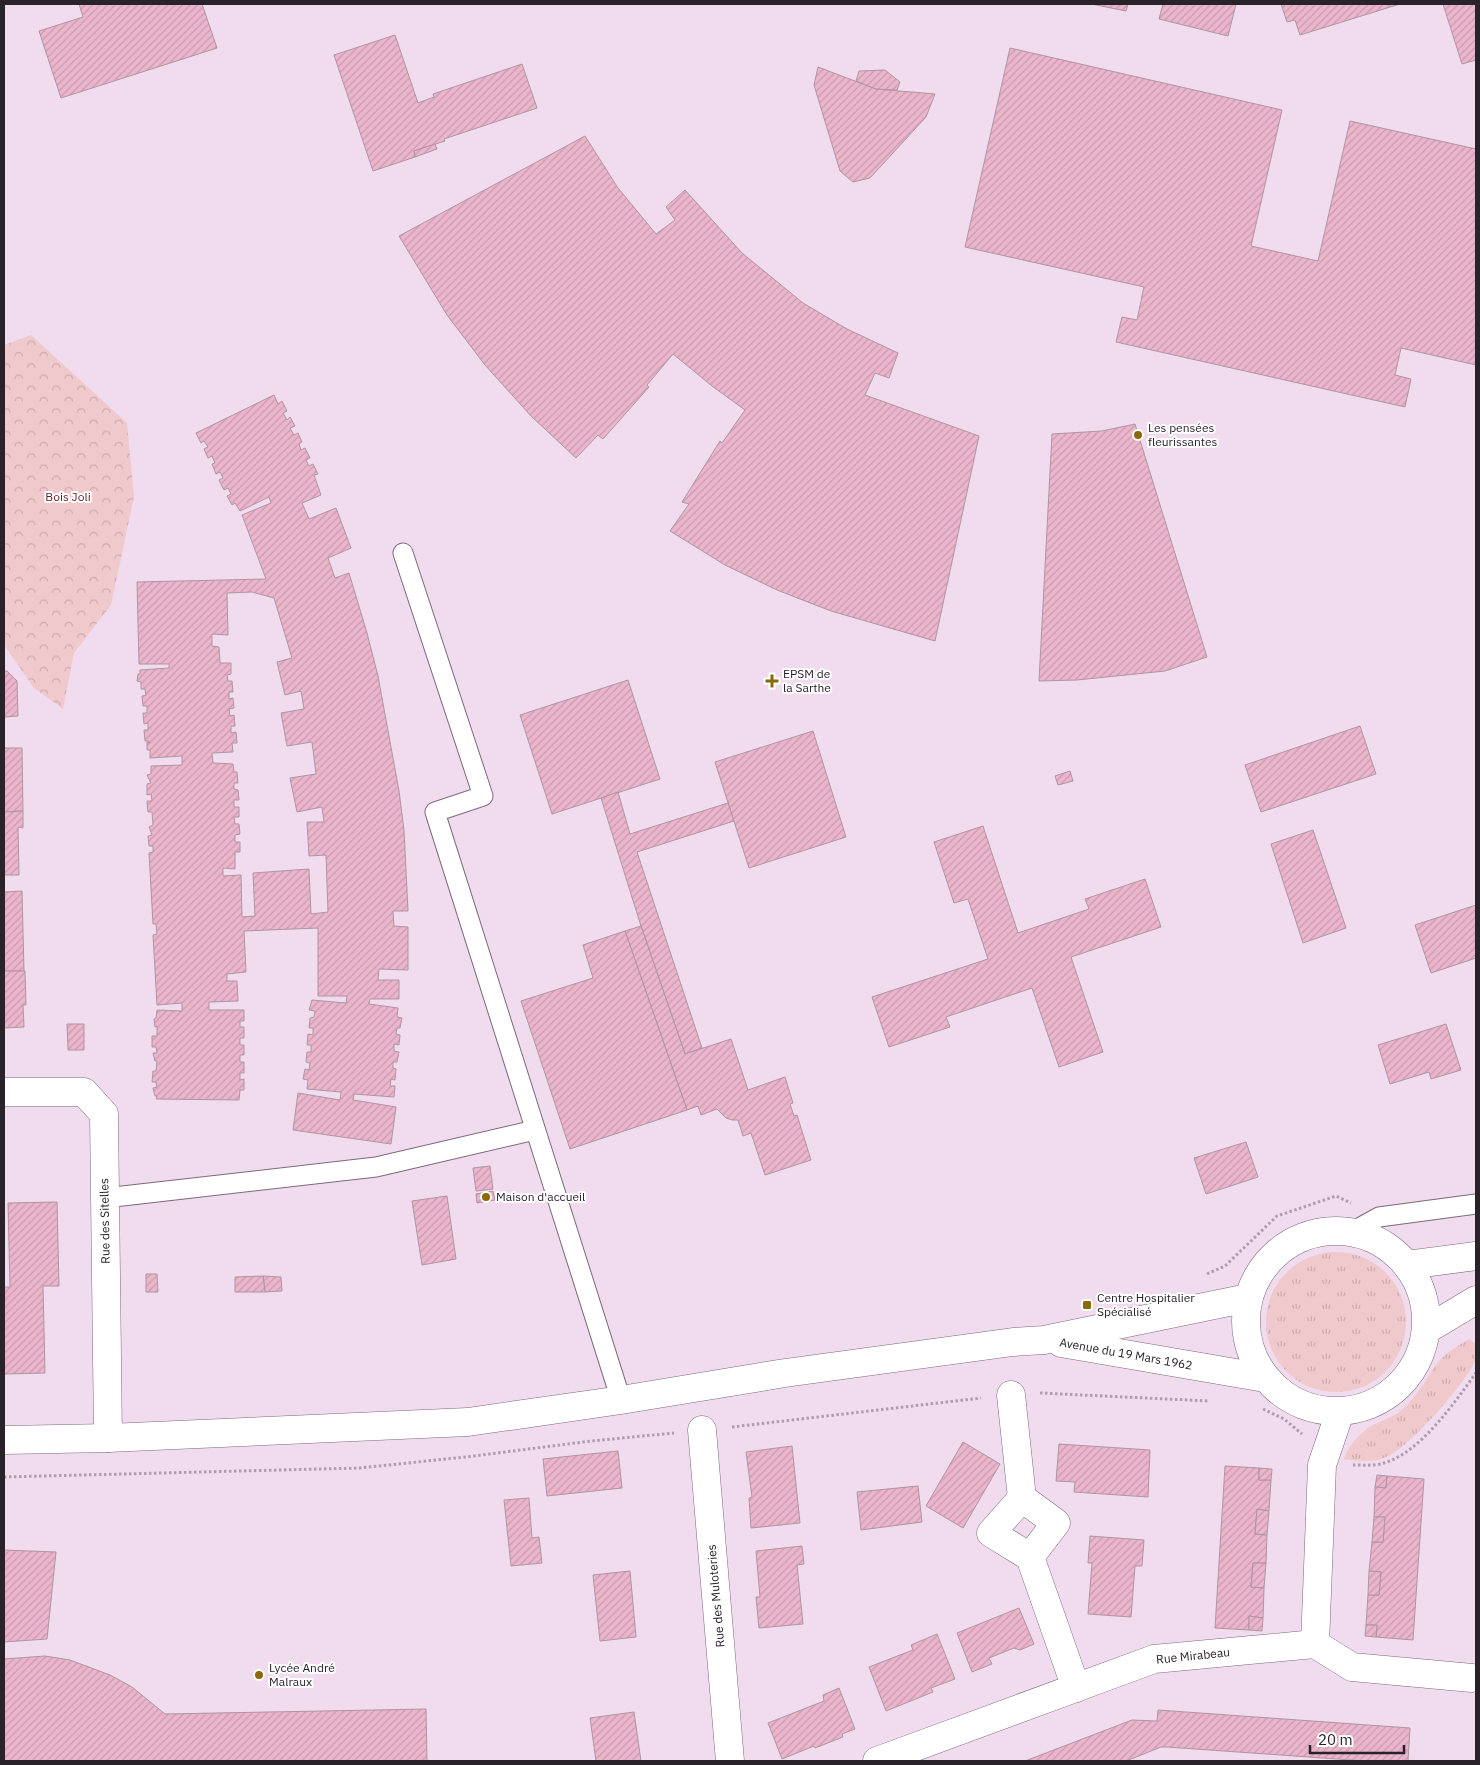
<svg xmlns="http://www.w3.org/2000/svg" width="1480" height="1765" viewBox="0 0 1480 1765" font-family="'IBM Plex Sans',sans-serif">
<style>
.grass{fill:url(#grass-tufts)}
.forest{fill:url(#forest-crowns)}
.building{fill:url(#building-hatch);stroke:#af96a0;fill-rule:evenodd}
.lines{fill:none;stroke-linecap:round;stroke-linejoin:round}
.lane-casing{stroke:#7c6a7a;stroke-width:21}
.street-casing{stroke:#7c6a7a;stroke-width:29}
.secondary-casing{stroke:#7c6a7a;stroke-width:29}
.path{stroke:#ad9eac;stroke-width:3;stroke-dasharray:2.5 2.5;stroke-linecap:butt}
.lane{stroke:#fff;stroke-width:19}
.street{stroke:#fff;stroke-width:28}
.secondary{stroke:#fff;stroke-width:28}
.poi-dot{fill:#8b6909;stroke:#fff;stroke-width:2}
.labels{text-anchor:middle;stroke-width:4;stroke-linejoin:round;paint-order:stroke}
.poi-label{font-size:12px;fill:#292229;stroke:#fff;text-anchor:start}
.park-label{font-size:12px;fill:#621e28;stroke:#fff}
.street-label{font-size:12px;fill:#292229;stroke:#fff}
</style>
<defs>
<pattern id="grass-tufts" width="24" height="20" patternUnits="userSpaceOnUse" patternTransform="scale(1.25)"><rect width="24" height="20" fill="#efc9cb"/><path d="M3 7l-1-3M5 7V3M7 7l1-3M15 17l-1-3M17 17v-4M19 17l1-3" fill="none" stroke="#cdacae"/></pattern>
<pattern id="forest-crowns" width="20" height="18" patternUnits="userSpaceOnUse" patternTransform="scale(1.25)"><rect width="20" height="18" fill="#efc9cb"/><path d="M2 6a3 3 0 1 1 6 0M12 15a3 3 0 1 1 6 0" fill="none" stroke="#cdacae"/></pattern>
<pattern id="building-hatch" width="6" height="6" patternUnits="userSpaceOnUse" patternTransform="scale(1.25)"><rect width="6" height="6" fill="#ebb5cb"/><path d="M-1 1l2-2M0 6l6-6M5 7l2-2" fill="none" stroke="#ca9bae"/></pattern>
</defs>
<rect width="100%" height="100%" fill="#f0dcee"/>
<g class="grass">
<circle cx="1336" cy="1322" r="70"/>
<path d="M1469 1339 1476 1344C1476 1350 1477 1357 1474 1363 1462 1387 1410 1447 1386 1457 1374 1463 1357 1461 1344 1459 1348 1445 1361 1432 1373 1425 1381 1421 1390 1418 1398 1413 1415 1400 1424 1382 1436 1365 1444 1354 1457 1346 1469 1339Z"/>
</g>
<path class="forest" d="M31 335 127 423 134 497 111 605 74 653 63 709 34 688 4 645V345Z"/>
<g class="building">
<path d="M79 4H202L217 48 61 98 39 31 83 17Z"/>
<path d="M1091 4H1128L1126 11Z"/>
<path d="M1163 4H1236L1228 36 1159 19Z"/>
<path d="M1281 4H1400L1300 35 1295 20 1287 22Z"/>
<path d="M1443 4H1476V60L1462 64Z"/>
<path d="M395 35 418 103 434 97 433 94 522 64 537 108 444 139 445 141 414 151 415 157 373 171 334 55Z"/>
<path d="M1010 48 1282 110 1251 246 1318 261 1350 121 1476 149V365L1401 348 1395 375 1411 379 1405 407 1116 342 1122 317 1137 320 1144 287 965 247Z"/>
<path d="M818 67 876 89 935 94 926 117 870 178 853 182 840 171 814 85Z"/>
<path d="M885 70 900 82 897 90 876 89 856 81 859 71Z"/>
<path d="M585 136 618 188 656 234 675 220 666 207 685 190 742 253 803 303 847 329 898 353 889 378 875 373 865 395 979 436 935 641 831 611 777 590 725 565 670 531 689 504 682 502 720 441 722 443 745 410 712 386 673 354 647 385 649 387 603 439 598 435 576 458 531 416 485 365 447 315 399 236Z"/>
<path d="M435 144 437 149 415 157 414 151Z"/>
<path d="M274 395 278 404 282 401 287 411 283 413 287 420 290 417 295 426 290 428 294 435 298 433 302 442 299 444 301 450 305 448 310 458 306 460 309 466 313 464 318 474 314 475 321 495 302 503 309 519 336 508 351 548 328 558 335 578 349 573 367 633 378 676 399 791 404 830 408 911H393L394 926 408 927V970L379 969 378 980H399V999H370L369 1004 398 1008 397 1017 402 1018 400 1028H397L396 1034 400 1035 399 1045 394 1044V1051L399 1052 397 1062H393V1068L396 1069 395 1080 391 1079 390 1086H395L394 1097 354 1094 353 1100 396 1107 391 1144 293 1130 298 1093 340 1100 341 1092 307 1089 308 1080 303 1079 305 1069 309 1070 310 1063 306 1062 307 1052H311V1045H307L308 1034 313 1035V1028H309L310 1018 314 1017 315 1011 309 1010 312 1000 346 1003 347 996H318V928L244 931 246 972 227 974V981H237L238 1001 209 1002V1010H244V1021H240V1027H244V1038H240V1045H244V1055H240V1062H244V1073H240V1080L244 1079V1090H240L239 1100 156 1099 157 1096H155L153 1088 157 1087 156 1082H152L153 1071H156L157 1061H155L153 1053H157L156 1047H152V1036H157V1026L155 1027 154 1019 156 1018 157 1010 182 1011V1003L157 1005 153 935 157 934 156 924H153L149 853 153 852V846H149L148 836 152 835 149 827 153 825 152 812H148L147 801H152L151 794 147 795V784L151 783 147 775 151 774V766L182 765V756L150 758V750H147V742L150 743 149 741H145L144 730H148V723L144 724 143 713H147V706H143L142 696 146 695 145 689H141V682L137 681 138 674H140V670L169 668V664H139L137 582 266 579 242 515 271 503 269 497 240 511 235 503 232 505 227 496 231 494 228 488 224 490 219 480 223 478 220 472 216 474 212 464 215 463 212 456 208 458 204 449 208 447 204 441 201 443 196 433ZM252 592 274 598 292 658 277 662 285 695 301 691 304 709 281 713 287 746 312 742 316 774 290 778 297 812 322 807 324 822H307L309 856 326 855 328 912 311 914 309 869 253 873 255 916 242 917 241 875 223 876V868L235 869V852H240V842H235V835L240 834 239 824H235L234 817H239V807H234V800H239L238 790 234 789V783H238L237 772H234L233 764 213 763 212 753 233 752 232 743H237L236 732 231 733V726H235L234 715 230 716 229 709 234 708 233 698 229 699V692H233L232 681H228L227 675 231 674V663H220L219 647 212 646V634L228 635 227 593Z"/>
<path d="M1135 424 1207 657 1165 671 1077 680 1039 681 1052 434 1102 431Z"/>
<path d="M4 671H7L17 681 18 716 4 717Z"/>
<path d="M628 680 660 779 552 814 520 715Z"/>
<path d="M1360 726 1376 774 1261 812 1245 765Z"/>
<path d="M813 731 846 837 749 868 715 762Z"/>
<path d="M4 748H22L23 811 4 812Z"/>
<path d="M1070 771 1073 781 1058 785 1055 776Z"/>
<path d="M618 792 630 834 728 803 734 821 637 852 702 1048 685 1054 641 926 601 798Z"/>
<path d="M23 811V828L18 827 19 875H4V812Z"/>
<path d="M983 826 1018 933 1089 909 1085 899 1145 879 1161 927 1071 957 1103 1052 1059 1067 1032 988 946 1017 950 1027 889 1047 872 997 988 959 968 899 954 903 934 842Z"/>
<path d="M1313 830 1346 928 1303 943 1271 844Z"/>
<path d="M22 891 24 971H4V892Z"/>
<path d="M1476 905V958L1431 973 1415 925Z"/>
<path d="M641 926 685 1054 731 1039 748 1090 785 1077 793 1103 790 1104 794 1116 797 1115 811 1160 765 1175 751 1133 743 1136 738 1120H732L726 1118 717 1109 701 1115 698 1106 687 1110 625 931Z"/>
<path d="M625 931 687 1110 570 1149 521 1001 593 978 583 945Z"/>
<path d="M4 971H25L26 1005H23L24 1027 4 1028Z"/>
<path d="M67 1024H84V1050H68Z"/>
<path d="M1446 1024 1461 1070 1431 1079 1429 1072 1390 1084 1378 1045Z"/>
<path d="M1246 1142 1258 1177 1206 1194 1194 1158Z"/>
<path d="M490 1166 493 1189 476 1191 473 1168Z"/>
<path d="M493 1191 495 1200 477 1203 476 1194Z"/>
<path d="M447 1196 456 1259 422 1265 412 1201Z"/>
<path d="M57 1202 59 1286H43L45 1373 4 1374V1287H10L8 1203Z"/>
<path d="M146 1274H157L158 1292H146Z"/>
<path d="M263 1276 281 1277 282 1291 265 1292Z"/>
<path d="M263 1276 265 1292H235V1277Z"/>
<path d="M963 1442 1000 1464 963 1528 926 1506Z"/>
<path d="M1059 1444 1150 1450 1148 1497 1074 1492 1075 1482 1056 1481Z"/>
<path d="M792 1446 800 1523 751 1528 749 1498 752 1497 746 1452Z"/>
<path d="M618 1451 622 1488 547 1496 543 1459Z"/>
<path d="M1225 1466 1259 1468V1480H1271L1269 1511 1257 1509 1255 1534 1267 1535 1266 1563H1253L1251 1587 1264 1588 1263 1618 1249 1616V1630L1215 1628Z"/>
<path d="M1259 1468 1272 1469 1271 1480H1259Z"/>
<path d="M1377 1475 1387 1476 1386 1488 1375 1487Z"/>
<path d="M1387 1476 1424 1479 1413 1640 1376 1637 1377 1625H1366L1368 1595H1379L1381 1572 1369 1571 1372 1542H1383L1385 1517H1374L1375 1487 1386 1488Z"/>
<path d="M918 1486 922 1522 861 1530 857 1492Z"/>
<path d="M529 1498 532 1538 539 1537 542 1563 511 1566 504 1500Z"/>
<path d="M1257 1509 1269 1511 1267 1535 1255 1534Z"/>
<path d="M1374 1517H1385L1383 1542H1372Z"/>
<path d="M1090 1536 1144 1540 1142 1566H1135L1131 1617 1088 1614 1092 1563H1088Z"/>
<path d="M802 1546 804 1564 797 1565 803 1624 759 1628 756 1597H760L756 1551Z"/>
<path d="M4 1550 56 1552 47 1639 4 1642Z"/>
<path d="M1253 1563H1266L1264 1588 1251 1587Z"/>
<path d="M630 1571 636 1637 600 1641 593 1575Z"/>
<path d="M1369 1571 1381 1572 1379 1595H1368Z"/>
<path d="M1019 1608 1034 1644 1020 1650 1014 1648 989 1658 992 1664 972 1672 957 1633Z"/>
<path d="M1249 1616 1263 1618 1262 1631 1249 1630Z"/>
<path d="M1366 1625H1377L1376 1637 1365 1636Z"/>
<path d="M937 1634 955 1679 931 1688 933 1692 886 1711 869 1667 913 1650 911 1645Z"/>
<path d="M45 1656 70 1660 110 1675 132 1687 165 1714 426 1709 427 1761H4V1659Z"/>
<path d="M839 1688 855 1729 842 1734 843 1737 815 1748 814 1746 782 1759 768 1723 824 1701 823 1695Z"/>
<path d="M1158 1710 1410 1728 1408 1761H1365L1167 1747H1161L1126 1761H1025L1132 1720 1157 1721Z"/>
<path d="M634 1712 641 1761H596L590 1718Z"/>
</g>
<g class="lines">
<g class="lane-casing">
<g id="lane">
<path d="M403 553 483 796 435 812 621 1400"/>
<path d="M105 1198 376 1167 535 1130"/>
<path d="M1352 1232 1379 1217 1476 1204"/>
</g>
</g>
<g class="street-casing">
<g id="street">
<path d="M4 1092H84L104 1114 108 1438"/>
<path d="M1011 1395 1022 1498"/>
<path d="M702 1430 730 1761"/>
<path d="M1030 1557 991 1533 1022 1498 1056 1523 1030 1557 1076 1688"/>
<path d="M1315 1644 1322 1465 1340 1412"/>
<path d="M877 1761 1154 1659 1315 1644 1352 1667 1472 1678"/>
</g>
</g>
<g class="secondary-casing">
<g id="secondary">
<circle cx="1336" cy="1321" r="90"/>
<path d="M1407 1265 1476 1256"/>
<path d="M1426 1330 1476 1300"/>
<path d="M1061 1343 1265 1378"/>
<path d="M4 1440 108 1438 468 1422 621 1400 785 1373 1013 1342 1044 1340 1248 1298"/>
</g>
</g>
<g class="path">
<path d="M1207 1274 1225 1266 1277 1216 1336 1196 1351 1203"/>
<path d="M1040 1393 1209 1401"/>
<path d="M1263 1409 1284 1419 1302 1434"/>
<path d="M732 1427 981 1398"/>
<path d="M1353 1465C1362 1465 1375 1466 1384 1463 1421 1452 1454 1403 1476 1373"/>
<path d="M4 1477 359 1468 466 1457 591 1441 674 1433"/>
</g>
<use href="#lane" class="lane"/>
<use href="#street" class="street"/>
<use href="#secondary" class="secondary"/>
</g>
<g class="poi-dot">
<circle cx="1138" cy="435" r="5"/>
<path d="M769.5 673.5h5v5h5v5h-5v5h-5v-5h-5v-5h5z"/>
<circle cx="486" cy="1197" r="5"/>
<rect x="1082" y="1300" width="10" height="10" rx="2.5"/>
<circle cx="259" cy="1675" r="5"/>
</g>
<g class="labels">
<g class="poi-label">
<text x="1148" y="432">Les pensées<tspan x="1148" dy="14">fleurissantes</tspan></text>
<text x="783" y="678">EPSM de<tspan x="783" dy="14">la Sarthe</tspan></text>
<text x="496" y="1201">Maison d'accueil</text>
<text x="1097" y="1302">Centre Hospitalier<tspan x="1097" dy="14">Spécialisé</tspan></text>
<text x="269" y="1672">Lycée André<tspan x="269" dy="14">Malraux</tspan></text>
</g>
<g class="park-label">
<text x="68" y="501">Bois Joli</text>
</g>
<g class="street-label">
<text transform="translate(105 1221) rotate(-91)" y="4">Rue des Sitelles</text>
<text transform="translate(1126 1354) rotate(10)" y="4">Avenue du 19 Mars 1962</text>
<text transform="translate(716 1596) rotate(-95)" y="4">Rue des Muloteries</text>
<text transform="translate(1193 1656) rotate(-6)" y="4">Rue Mirabeau</text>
</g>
</g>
<rect width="1480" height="1765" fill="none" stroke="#292229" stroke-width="10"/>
<path d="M1310 1745v8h94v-8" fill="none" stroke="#292229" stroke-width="2.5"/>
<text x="1318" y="1745" font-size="15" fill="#292229" stroke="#ffffff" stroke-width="4" paint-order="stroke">20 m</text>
</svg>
